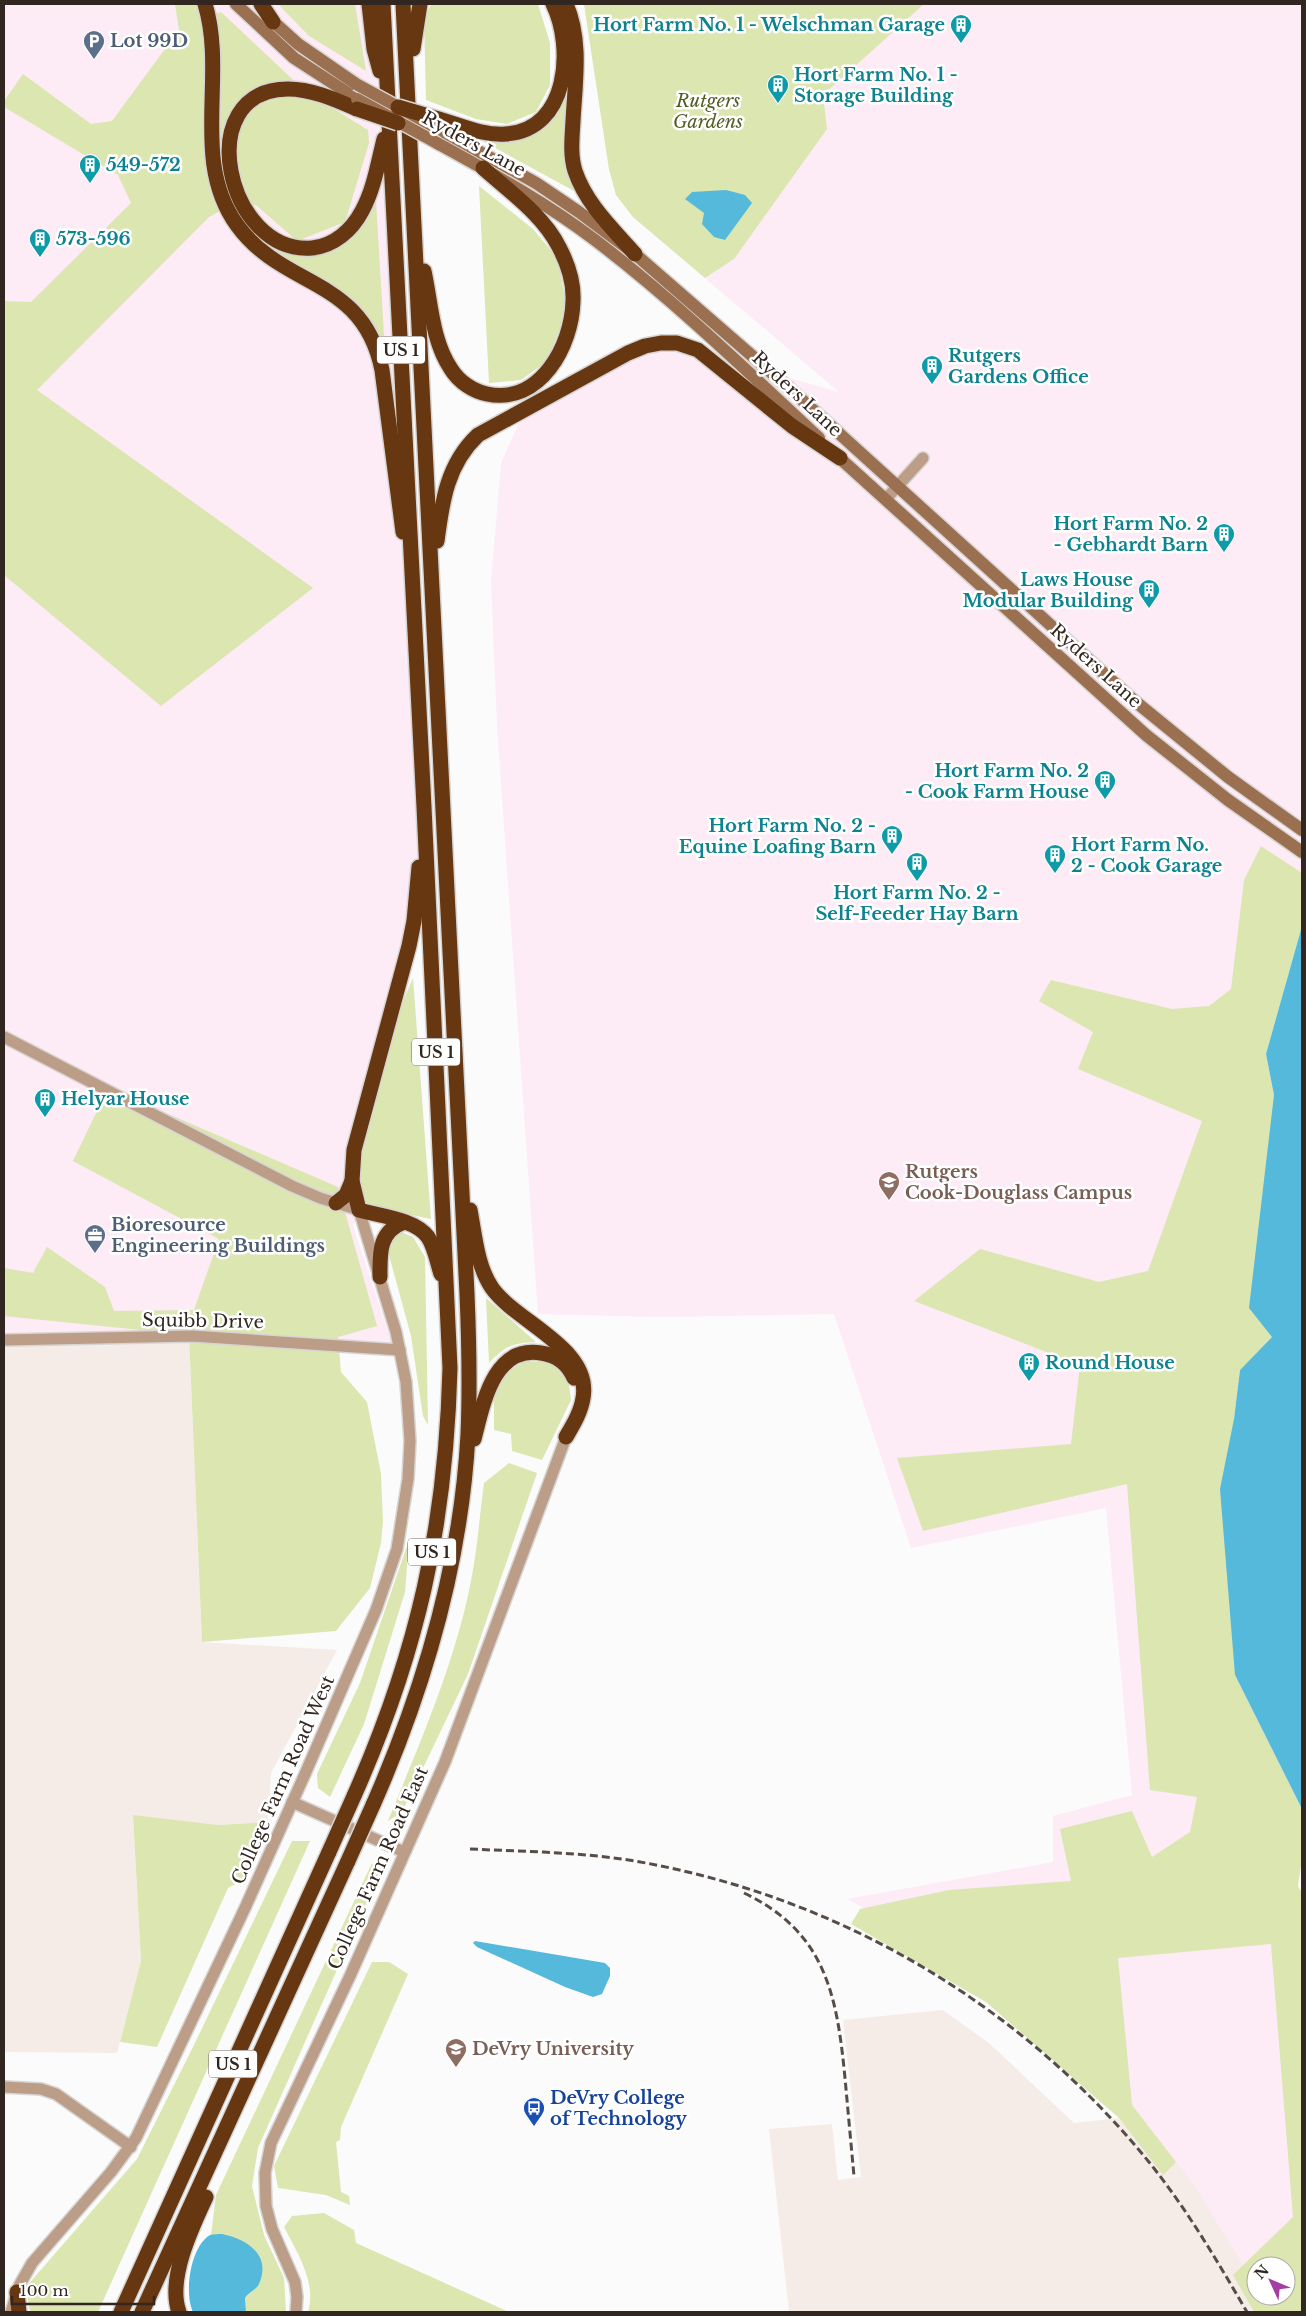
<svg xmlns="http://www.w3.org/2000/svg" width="1306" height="2316" viewBox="0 0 1306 2316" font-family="'Libre Baskerville',serif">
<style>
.built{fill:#f5ece8}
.education{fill:#fdebf6}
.green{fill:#dbe6b1;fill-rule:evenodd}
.water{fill:#55b9db}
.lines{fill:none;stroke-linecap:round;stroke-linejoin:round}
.street-casing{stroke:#d7d5d4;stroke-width:14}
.secondary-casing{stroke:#d7d5d4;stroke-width:15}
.highway-casing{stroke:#d7d5d4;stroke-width:18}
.street{stroke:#bc9d88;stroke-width:11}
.secondary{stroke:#9b7051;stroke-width:12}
.highway{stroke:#663710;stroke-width:15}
.rail{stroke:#564c48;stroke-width:3;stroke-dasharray:8 4;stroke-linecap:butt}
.secondary-bridge-casing{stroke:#d7d5d4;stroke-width:15;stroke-linecap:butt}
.highway-bridge-casing{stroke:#d7d5d4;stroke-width:18;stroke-linecap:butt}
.secondary-bridge{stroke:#9b7051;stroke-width:12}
.highway-bridge{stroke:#663710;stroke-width:15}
.labels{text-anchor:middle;stroke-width:5;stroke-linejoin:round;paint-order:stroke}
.shield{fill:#fff;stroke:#706763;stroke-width:1}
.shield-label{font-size:16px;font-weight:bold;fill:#322620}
.culture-label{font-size:18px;font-weight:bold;fill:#0d838f;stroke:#fff;text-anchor:start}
.service-label{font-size:18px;font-weight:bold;fill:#4e5e75;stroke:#fff;text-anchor:start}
.park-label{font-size:18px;font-style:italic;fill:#545d24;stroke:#fff}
.street-label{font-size:18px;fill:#322620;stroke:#fff}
.education-label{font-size:18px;font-weight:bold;fill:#785e54;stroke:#fff;text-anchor:start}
.transit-label{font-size:18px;font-weight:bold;fill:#164399;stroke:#fff;text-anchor:start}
</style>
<rect width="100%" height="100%" fill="#fbfbfb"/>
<g class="built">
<path d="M4 1316 189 1335 202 1642 337 1650 271 1773 268 1822 218 1825 133 1816 141 1961 117 2053 4 2052Z"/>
<path d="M943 2010 990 2044 1074 2123 1119 2118 1163 2174 1132 2105 1293 2217 1234 2275 1254 2312H789L769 2129 832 2124 838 2180 861 2177 843 2020Z"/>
</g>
<g class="education">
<path d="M4 4H383L424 807 416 908 356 1138 359 1210 353 1226 394 1349 207 1337 4 1336Z"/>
<path d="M584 4H1302V889L1252 1048 1216 1429 1220 1675 1290 1825 1302 2312 1286 2296V2266H1256V2287L1191 2180 1043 2002 847 1899 1053 1862V1816L1132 1795 1106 1508 911 1548 834 1314 661 1317 538 1314 497 726 491 582 501 463 520 421 649 347 666 343 839 392 633 217 616 195 609 169Z"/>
</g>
<g class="green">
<path d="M175 4H196L204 18 221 12 305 91 368 130 369 143 345 222 297 241 256 205 225 208 209 217 37 390 313 588 161 706 4 575V301L31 302 131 203 118 175 4 107V101L23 74 91 124 112 121 179 30Z"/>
<path d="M278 4H355L366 71 309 36Z"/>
<path d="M431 4H538L550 43V85L536 112 507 124 476 119 426 100 424 20Z"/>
<path d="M584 4H924L823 95 827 129 734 259 705 278 633 217 616 195 609 169Z"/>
<path d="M568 82 564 161 574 191 477 138 511 142 532 132Z"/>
<path d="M479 186 533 229 558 259 567 311 547 361 521 380 489 383Z"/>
<path d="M376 201 385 352 363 313 319 278 270 249 311 254 363 219Z"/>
<path d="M1261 846 1302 873V926L1266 1054 1274 1095 1272 1337 1240 1370 1234 1419 1235 1675 1302 1809V1859L1298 1886 1302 1893V2312H1254L1233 2275 1293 2217 1271 1944 1118 1958 1132 2105 1176 2162 1163 2175 1119 2118 986 2002 851 1924 860 1909 949 1890 1071 1881 1060 1829 1132 1811 1152 1857 1190 1832 1197 1797 1150 1790 1127 1484 923 1531 897 1458 1071 1444 1080 1365 914 1301 980 1249 1099 1282 1148 1271 1202 1121 1078 1069 1093 1032 1039 1001 1051 980 1172 1009 1209 1006 1231 989 1244 880ZM1256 2266H1286V2296H1256Z"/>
<path d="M413 978 431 1219 367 1206 358 1181 364 1139 394 1021Z"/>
<path d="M108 1088 338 1187 377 1326 338 1337 341 1372 367 1402 381 1474 383 1522 381 1543 370 1588 336 1631 202 1642 189 1335 4 1316V1268L33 1273 47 1247 105 1287 114 1311 194 1310 219 1239 73 1161Z"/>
<path d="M401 1232 413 1237 425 1257 428 1425 423 1416 411 1336 389 1255 390 1239Z"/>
<path d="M486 1298 536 1342C512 1343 505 1346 489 1363Z"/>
<path d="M526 1361 551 1363 568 1379 571 1400 542 1460 512 1451 511 1434 494 1430V1394L505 1373Z"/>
<path d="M509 1463 537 1473 468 1674 402 1812 388 1821C421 1740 458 1657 473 1570 478 1541 480 1512 484 1483Z"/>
<path d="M409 1540 405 1592 364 1724 330 1797 318 1788 317 1774 360 1683Z"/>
<path d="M133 1815 218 1825 268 1822 241 1881 228 1888 157 2047 120 2042 141 1961Z"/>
<path d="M292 1841H310L98 2312H30L26 2287 137 2159 193 2047Z"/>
<path d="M372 1863 379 1875 258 2148 252 2186 264 2235 284 2278 286 2312H246L245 2298 254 2289 211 2235 216 2195Z"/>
<path d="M372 1962H389L408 1974 341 2127 340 2140 336 2142 341 2192 349 2196 350 2205 326 2195 278 2188 274 2166Z"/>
<path d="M324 2213 354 2230 356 2243 509 2312H308C317 2283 297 2252 284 2227L292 2216Z"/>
</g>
<g class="water">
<path d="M726 190 745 195 752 203 725 240 714 237 702 224 704 213 685 199 692 192Z"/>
<path d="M1302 926V1809L1235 1675 1220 1489 1234 1419 1240 1370 1272 1337 1249 1308 1274 1095 1266 1054Z"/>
<path d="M475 1941 605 1963 610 1968V1976L602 1994 593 1997 565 1987 477 1947 473 1943Z"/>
<path d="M222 2234C246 2239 272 2254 259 2284 256 2290 249 2292 245 2298L246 2312H193C184 2293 190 2247 210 2235 213 2234 219 2234 222 2234Z"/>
</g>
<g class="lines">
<g class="street-casing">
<g id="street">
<path d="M886 499 923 458"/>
<path d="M4 1037 292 1186 320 1198 359 1210 396 1332 406 1382 410 1441 408 1479 397 1549 376 1610 305 1774 245 1908 136 2138 111 2172 32 2263 19 2286 11 2312"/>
<path d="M4 1340 192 1336 400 1350"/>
<path d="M292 1802 404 1852"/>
<path d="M4 2087 41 2089 56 2094 131 2147"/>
<path d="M296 2312 297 2297 295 2282 272 2229 266 2206 265 2173 271 2143 350 1976 445 1762 566 1437"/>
</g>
</g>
<g class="secondary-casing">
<g id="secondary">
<path d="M236 4 294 58 357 99"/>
<path d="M267 16 298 44 356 84"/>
<path d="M435 127 536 183 579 212 635 254 789 388 1131 698 1228 777 1302 830"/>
<path d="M437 143C491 173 545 202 595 240 674 300 746 370 819 438"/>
<path d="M833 452 1146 735 1228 800 1302 852"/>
</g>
</g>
<g class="highway-casing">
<g id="highway">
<path d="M205 4C227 76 190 160 237 225 284 290 363 276 382 370L403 532"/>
<path d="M261 4 273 22"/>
<path d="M369 4 374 49 380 71"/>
<path d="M566 4C582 41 575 82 573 121 572 138 570 155 575 171 586 204 613 229 635 254"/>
<path d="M413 49 420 4"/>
<path d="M357 109C336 100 312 89 288 89 190 89 226 255 312 248 334 246 352 230 362 211 374 189 378 163 384 139"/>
<path d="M435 118C458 124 482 136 506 134 569 130 574 47 553 4"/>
<path d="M424 271C431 303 432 341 451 369 459 382 473 391 487 394 540 405 572 346 573 301 574 282 568 264 559 247 543 215 510 192 483 168"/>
<path d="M437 541C442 502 447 464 478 435L628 353 645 346 661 343H677L698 350 792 426 840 458"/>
<path d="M419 867 414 921 409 946 354 1150 352 1181 359 1210C380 1216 415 1219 428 1237 435 1248 437 1262 441 1274"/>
<path d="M336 1203 346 1195 352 1181"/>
<path d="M470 1210C475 1236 477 1266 492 1288 517 1323 592 1348 583 1398 581 1412 573 1425 566 1437"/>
<path d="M380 1277C380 1254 378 1232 404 1222"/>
<path d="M474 1439C483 1405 493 1345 541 1353 556 1355 568 1364 574 1378"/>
<path d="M354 1796C418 1652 446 1525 450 1368L424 807 383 4"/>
<path d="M373 1805C425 1687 461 1564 468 1435 470 1388 469 1341 467 1294L403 4"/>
<path d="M17 2292 19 2312"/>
<path d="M121 2312 329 1852"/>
<path d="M142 2312 348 1861"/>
<path d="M179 2312C167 2279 192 2227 206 2197"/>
</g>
</g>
<use href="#street" class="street"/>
<use href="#secondary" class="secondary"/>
<use href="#highway" class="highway"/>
<g class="rail">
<path d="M470 1849C532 1852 595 1852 656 1865 847 1903 1020 2006 1144 2156 1184 2204 1216 2259 1247 2312"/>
<path d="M744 1893C826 1932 837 1996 845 2078 848 2111 851 2144 854 2176"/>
</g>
<g class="secondary-bridge-casing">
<g id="secondary-bridge">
<path d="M356 84 435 127"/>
<path d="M357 99 437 143"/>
</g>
</g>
<g class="highway-bridge-casing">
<g id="highway-bridge">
<path d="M398 107 435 118"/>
<path d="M357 109 398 123"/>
<path d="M329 1852 354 1796"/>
<path d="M348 1861 373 1805"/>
</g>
</g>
<use href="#secondary-bridge" class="secondary-bridge"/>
<use href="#highway-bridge" class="highway-bridge"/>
</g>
<defs>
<g id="building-pin" transform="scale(1.125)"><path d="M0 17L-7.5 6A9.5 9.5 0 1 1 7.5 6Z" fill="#0f9aa8" stroke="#fff"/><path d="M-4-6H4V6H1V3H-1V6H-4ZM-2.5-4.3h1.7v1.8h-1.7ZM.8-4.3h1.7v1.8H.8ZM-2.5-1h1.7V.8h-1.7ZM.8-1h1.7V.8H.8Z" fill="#fff"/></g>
<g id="parking-pin" transform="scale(1.125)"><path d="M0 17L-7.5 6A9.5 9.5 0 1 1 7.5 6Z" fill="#5c6f8a" stroke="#fff"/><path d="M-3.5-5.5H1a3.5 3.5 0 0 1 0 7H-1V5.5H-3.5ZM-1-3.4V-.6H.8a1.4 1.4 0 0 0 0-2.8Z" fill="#fff"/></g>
<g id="university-pin" transform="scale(1.125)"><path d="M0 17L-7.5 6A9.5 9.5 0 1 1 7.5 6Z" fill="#8d6e63" stroke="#fff"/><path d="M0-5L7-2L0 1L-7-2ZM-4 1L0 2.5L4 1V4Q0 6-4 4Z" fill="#fff"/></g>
<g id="office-pin" transform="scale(1.125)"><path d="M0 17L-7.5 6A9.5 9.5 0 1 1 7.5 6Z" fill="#5c6f8a" stroke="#fff"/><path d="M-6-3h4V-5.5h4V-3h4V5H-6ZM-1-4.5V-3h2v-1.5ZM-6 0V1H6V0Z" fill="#fff"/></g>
<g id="bus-pin" transform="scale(1.125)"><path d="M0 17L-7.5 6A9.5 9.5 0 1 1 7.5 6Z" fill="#1a4fb4" stroke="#fff"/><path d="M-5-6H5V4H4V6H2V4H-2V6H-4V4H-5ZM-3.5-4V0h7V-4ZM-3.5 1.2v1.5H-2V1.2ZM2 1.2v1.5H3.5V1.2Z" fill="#fff"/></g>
</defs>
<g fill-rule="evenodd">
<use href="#building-pin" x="961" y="25"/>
<use href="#parking-pin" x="94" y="41"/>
<use href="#building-pin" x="778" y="85"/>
<use href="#building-pin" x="90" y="165"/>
<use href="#building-pin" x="40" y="239"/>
<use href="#building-pin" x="932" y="366"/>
<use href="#building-pin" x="1224" y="534"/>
<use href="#building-pin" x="1149" y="590"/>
<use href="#building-pin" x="1105" y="781"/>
<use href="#building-pin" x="892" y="836"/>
<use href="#building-pin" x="1055" y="855"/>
<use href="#building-pin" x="917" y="863"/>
<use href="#building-pin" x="45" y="1099"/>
<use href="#university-pin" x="889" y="1182"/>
<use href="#office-pin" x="95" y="1235"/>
<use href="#building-pin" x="1029" y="1363"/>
<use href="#university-pin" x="456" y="2049"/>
<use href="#bus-pin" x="534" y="2108"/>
</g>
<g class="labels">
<g class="shield">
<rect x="377" y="336.5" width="48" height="27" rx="4"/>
<rect x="412" y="1038.5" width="48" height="27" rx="4"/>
<rect x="408" y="1538.5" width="48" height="27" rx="4"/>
<rect x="209" y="2050.5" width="48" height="27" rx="4"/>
</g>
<g class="shield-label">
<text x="401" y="356">US 1</text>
<text x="436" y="1058">US 1</text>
<text x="432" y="1558">US 1</text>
<text x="233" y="2070">US 1</text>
</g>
<g class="culture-label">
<text x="945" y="31" text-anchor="end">Hort Farm No. 1 - Welschman Garage</text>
<text x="794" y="81">Hort Farm No. 1 -<tspan x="794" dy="21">Storage Building</tspan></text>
<text x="106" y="171">549-572</text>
<text x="56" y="245">573-596</text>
<text x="948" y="362">Rutgers<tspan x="948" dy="21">Gardens Office</tspan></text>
<text x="1208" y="530" text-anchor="end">Hort Farm No. 2<tspan x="1208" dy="21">- Gebhardt Barn</tspan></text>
<text x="1133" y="586" text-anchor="end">Laws House<tspan x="1133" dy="21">Modular Building</tspan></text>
<text x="1089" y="777" text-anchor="end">Hort Farm No. 2<tspan x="1089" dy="21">- Cook Farm House</tspan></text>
<text x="876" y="832" text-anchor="end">Hort Farm No. 2 -<tspan x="876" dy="21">Equine Loafing Barn</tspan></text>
<text x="1071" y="851">Hort Farm No.<tspan x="1071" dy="21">2 - Cook Garage</tspan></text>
<text x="917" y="899" text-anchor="middle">Hort Farm No. 2 -<tspan x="917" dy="21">Self-Feeder Hay Barn</tspan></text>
<text x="61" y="1105">Helyar House</text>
<text x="1045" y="1369">Round House</text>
</g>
<g class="service-label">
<text x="110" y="47">Lot 99D</text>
<text x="111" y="1231">Bioresource<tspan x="111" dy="21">Engineering Buildings</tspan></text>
</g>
<g class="park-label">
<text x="708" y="107">Rutgers<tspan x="708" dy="21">Gardens</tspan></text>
</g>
<g class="street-label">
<text transform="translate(474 144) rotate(29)" y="6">Ryders Lane</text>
<text transform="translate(797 394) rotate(43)" y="6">Ryders Lane</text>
<text transform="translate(1096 666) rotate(42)" y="6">Ryders Lane</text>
<text transform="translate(203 1321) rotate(1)" y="6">Squibb Drive</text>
<text transform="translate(283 1780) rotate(-66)" y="6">College Farm Road West</text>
<text transform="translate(378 1868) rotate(-66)" y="6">College Farm Road East</text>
</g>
<g class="education-label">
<text x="905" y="1178">Rutgers<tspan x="905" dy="21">Cook-Douglass Campus</tspan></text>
<text x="472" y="2055">DeVry University</text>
</g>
<g class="transit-label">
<text x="550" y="2104">DeVry College<tspan x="550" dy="21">of Technology</tspan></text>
</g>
</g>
<rect width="1306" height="2316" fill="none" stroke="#322620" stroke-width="10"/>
<g transform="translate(1271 2281) rotate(314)"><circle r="24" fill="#ffffff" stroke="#ada8a6"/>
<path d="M0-4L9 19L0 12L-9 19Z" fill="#a53ea2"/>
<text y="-8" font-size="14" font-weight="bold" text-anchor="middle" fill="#322620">N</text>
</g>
<path d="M12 2296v8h142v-8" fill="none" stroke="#322620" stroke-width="2.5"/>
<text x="20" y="2296" font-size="15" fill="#322620" stroke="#ffffff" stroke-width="4" paint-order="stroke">100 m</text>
</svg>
